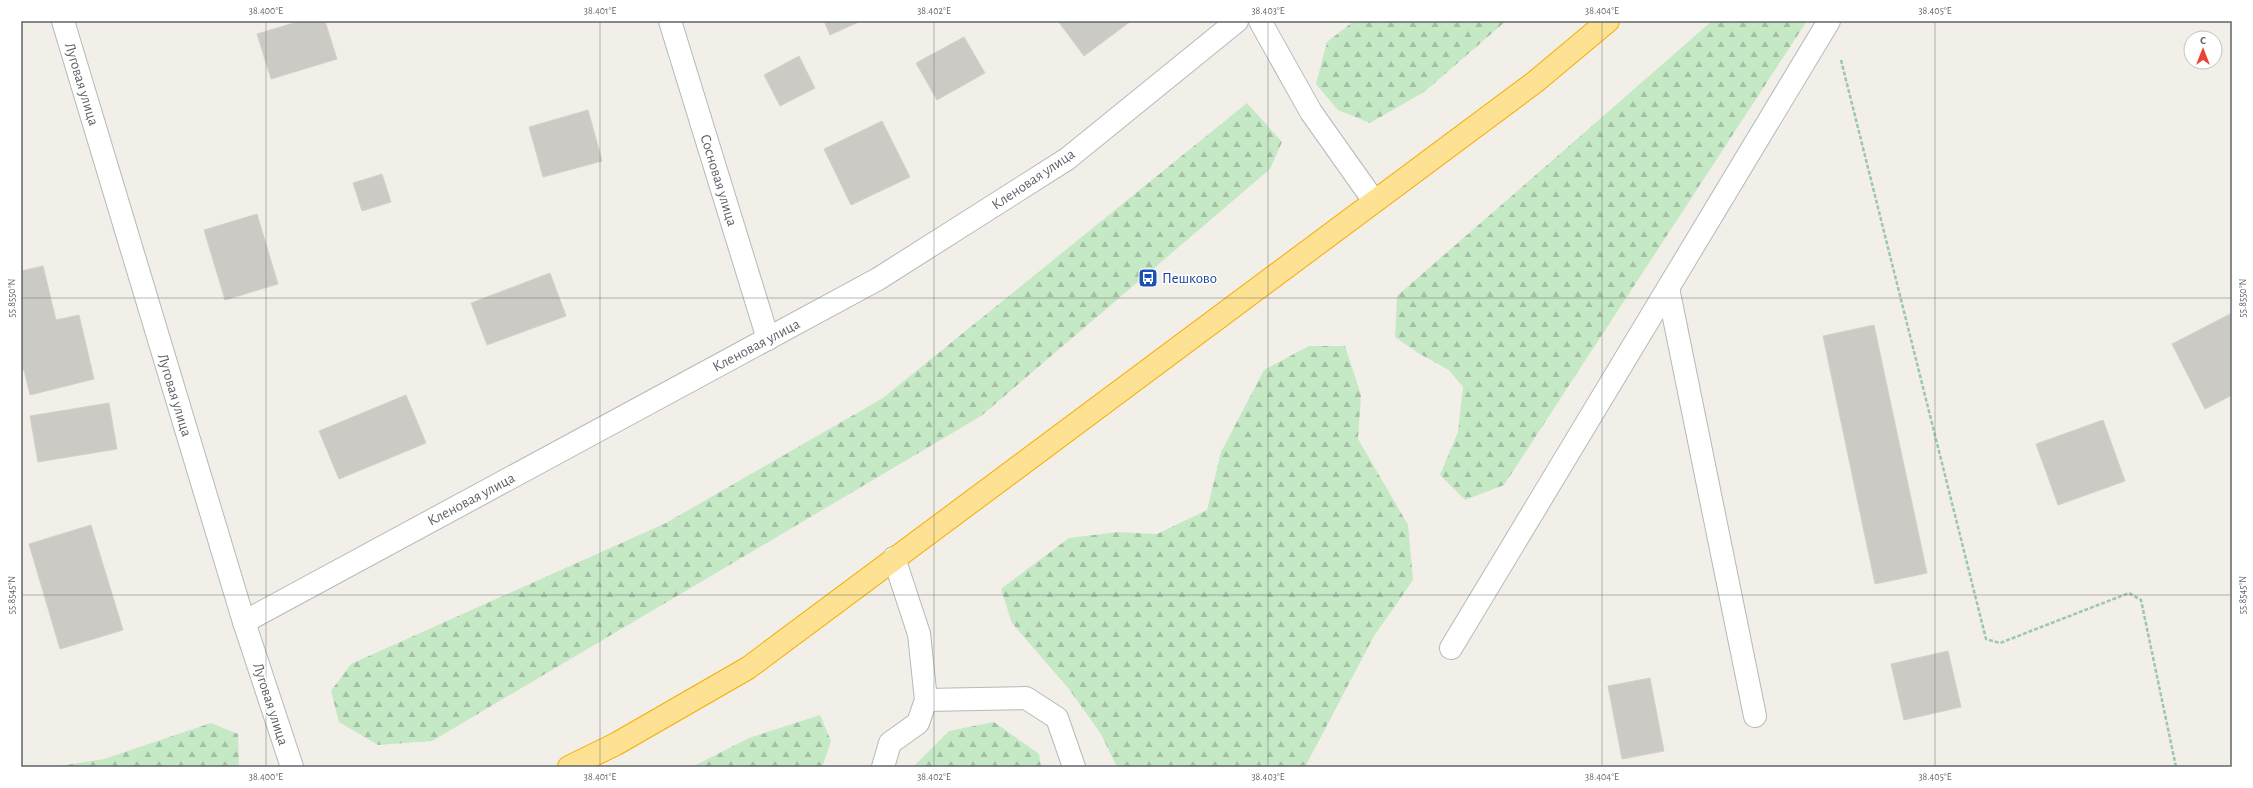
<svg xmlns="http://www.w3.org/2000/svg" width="2253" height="788" viewBox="0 0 2253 788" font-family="'Alegreya Sans',sans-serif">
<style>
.forest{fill:url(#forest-firs)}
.building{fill:#cccac5;stroke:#d6d1c6}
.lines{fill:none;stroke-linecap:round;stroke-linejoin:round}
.minor-casing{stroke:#b5b8bc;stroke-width:24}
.highway-casing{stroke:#f9ab00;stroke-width:24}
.path{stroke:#9cc7a9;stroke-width:2.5;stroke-dasharray:4 2;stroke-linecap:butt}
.minor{stroke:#fff;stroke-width:22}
.highway{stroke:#fde293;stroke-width:22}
.ticks{fill:none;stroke:#5f6368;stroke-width:1;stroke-opacity:0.45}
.labels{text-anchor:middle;stroke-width:3;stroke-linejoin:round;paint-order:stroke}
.street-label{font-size:15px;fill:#5f6368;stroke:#fff}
.transit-label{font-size:15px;fill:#164399;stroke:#fff;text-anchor:start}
.neatline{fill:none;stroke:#5f6368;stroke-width:1.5}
.ticks-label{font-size:10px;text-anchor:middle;fill:#5f6368}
</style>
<defs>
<pattern id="forest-firs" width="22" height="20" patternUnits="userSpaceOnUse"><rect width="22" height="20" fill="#c5e8c5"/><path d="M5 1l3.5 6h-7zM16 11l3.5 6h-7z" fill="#a3c0a4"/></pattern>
</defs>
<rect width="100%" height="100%" fill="#f1efe8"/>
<g class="forest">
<path d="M1354 21H1506L1424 92 1370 123 1338 110 1316 84 1327 42Z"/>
<path d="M1712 21H1805V24L1504 485 1465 500 1440 475 1458 432 1463 387 1449 370 1418 353 1395 337 1397 296Z"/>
<path d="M1247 103 1282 142 1270 169 981 416 432 741 378 745 339 722 331 691 351 664 666 523 883 398Z"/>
<path d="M1309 346H1345L1361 395 1358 439 1408 525 1413 580 1374 636 1305 767H1117L1101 734 1069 689 1012 623 1001 589 1069 538 1118 532 1157 534 1207 510 1221 452 1264 370Z"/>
<path d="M820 715 831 741 822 767H692L749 738Z"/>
<path d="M994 722 1039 754 1041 767H913L949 731Z"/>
<path d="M211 723 238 734 239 767H53L104 759Z"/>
</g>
<g class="building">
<path d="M300 21H325L337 59 271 79 257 34Z"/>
<path d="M824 21H861L830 35Z"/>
<path d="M1058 21H1131L1084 56Z"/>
<path d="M964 37 985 73 937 100 916 63Z"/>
<path d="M799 56 815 88 780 106 764 75Z"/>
<path d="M588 110 602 161 543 177 529 127Z"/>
<path d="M882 121 910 177 851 205 824 149Z"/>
<path d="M382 174 391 202 362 211 353 183Z"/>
<path d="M257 214 278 284 225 300 204 230Z"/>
<path d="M43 266 56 320 79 315 94 379 30 395 24 370H21V271Z"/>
<path d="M550 273 566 316 487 345 471 303Z"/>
<path d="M2232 313V395L2205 409 2172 344Z"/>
<path d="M1874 325 1927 573 1875 584 1823 336Z"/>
<path d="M406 395 426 443 339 479 319 431Z"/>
<path d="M109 403 117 449 38 462 30 416Z"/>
<path d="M2103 420 2125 481 2058 505 2036 444Z"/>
<path d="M91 525 123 630 60 649 29 544Z"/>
<path d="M1948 651 1961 707 1904 720 1891 664Z"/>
<path d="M1650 678 1664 751 1622 759 1608 686Z"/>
</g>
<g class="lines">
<g class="minor-casing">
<g id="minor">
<path d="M63 21 244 622 292 767"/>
<path d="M670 21 768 339"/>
<path d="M1260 21 1311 112 1374 201"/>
<path d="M1668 288 1755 716"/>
<path d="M244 622 878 279 1067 159 1237 21"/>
<path d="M1451 648 1829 21"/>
<path d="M926 700 1026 698 1057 718 1074 767"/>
<path d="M883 767 890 743 918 723 926 700 919 634 894 558"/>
</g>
</g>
<g class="highway-casing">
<path id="highway" d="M569 767 616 744 748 668 1535 82 1608 21"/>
</g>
<path class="path" d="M1841 60 1986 639 2000 643 2129 593 2141 600 2176 767"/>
<use href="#minor" class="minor"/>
<use href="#highway" class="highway"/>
</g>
<path class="ticks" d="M266 21V767M600 21V767M934 21V767M1268 21V767M1602 21V767M1935 21V767M21 298H2232M21 595H2232"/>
<defs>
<g id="bus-square" transform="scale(1)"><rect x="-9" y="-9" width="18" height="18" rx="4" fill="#1a4fb4" stroke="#fff"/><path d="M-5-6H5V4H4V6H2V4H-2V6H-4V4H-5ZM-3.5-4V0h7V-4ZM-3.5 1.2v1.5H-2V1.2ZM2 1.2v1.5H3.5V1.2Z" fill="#fff"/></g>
</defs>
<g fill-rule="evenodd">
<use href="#bus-square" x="1148" y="278"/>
</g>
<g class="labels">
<g class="street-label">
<text transform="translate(82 84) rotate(73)" y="5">Луговая улица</text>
<text transform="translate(1033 179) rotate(-34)" y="5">Кленовая улица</text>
<text transform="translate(719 180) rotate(73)" y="5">Сосновая улица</text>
<text transform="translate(756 345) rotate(-28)" y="5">Кленовая улица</text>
<text transform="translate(175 395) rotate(73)" y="5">Луговая улица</text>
<text transform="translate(471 499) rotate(-28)" y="5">Кленовая улица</text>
<text transform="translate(271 704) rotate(72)" y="5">Луговая улица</text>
</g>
<g class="transit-label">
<text x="1162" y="283">Пешково</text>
</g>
</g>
<rect width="2253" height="788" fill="none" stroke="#ffffff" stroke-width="44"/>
<g transform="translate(2203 50)"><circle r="19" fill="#ffffff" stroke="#bfc1c3"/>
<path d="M0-3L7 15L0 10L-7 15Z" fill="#ea4335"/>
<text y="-6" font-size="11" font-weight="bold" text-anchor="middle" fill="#5f6368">С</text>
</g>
<rect x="22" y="22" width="2209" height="744" class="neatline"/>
<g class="ticks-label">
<text x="266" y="14">38.400°E</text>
<text x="600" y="14">38.401°E</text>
<text x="934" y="14">38.402°E</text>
<text x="1268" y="14">38.403°E</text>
<text x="1602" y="14">38.404°E</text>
<text x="1935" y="14">38.405°E</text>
<text transform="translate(11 298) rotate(-90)" y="4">55.8550°N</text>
<text transform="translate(2242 298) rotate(-90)" y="4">55.8550°N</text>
<text transform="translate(11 595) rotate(-90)" y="4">55.8545°N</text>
<text transform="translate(2242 595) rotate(-90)" y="4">55.8545°N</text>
<text x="266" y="780">38.400°E</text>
<text x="600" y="780">38.401°E</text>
<text x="934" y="780">38.402°E</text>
<text x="1268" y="780">38.403°E</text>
<text x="1602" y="780">38.404°E</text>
<text x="1935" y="780">38.405°E</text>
</g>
</svg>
